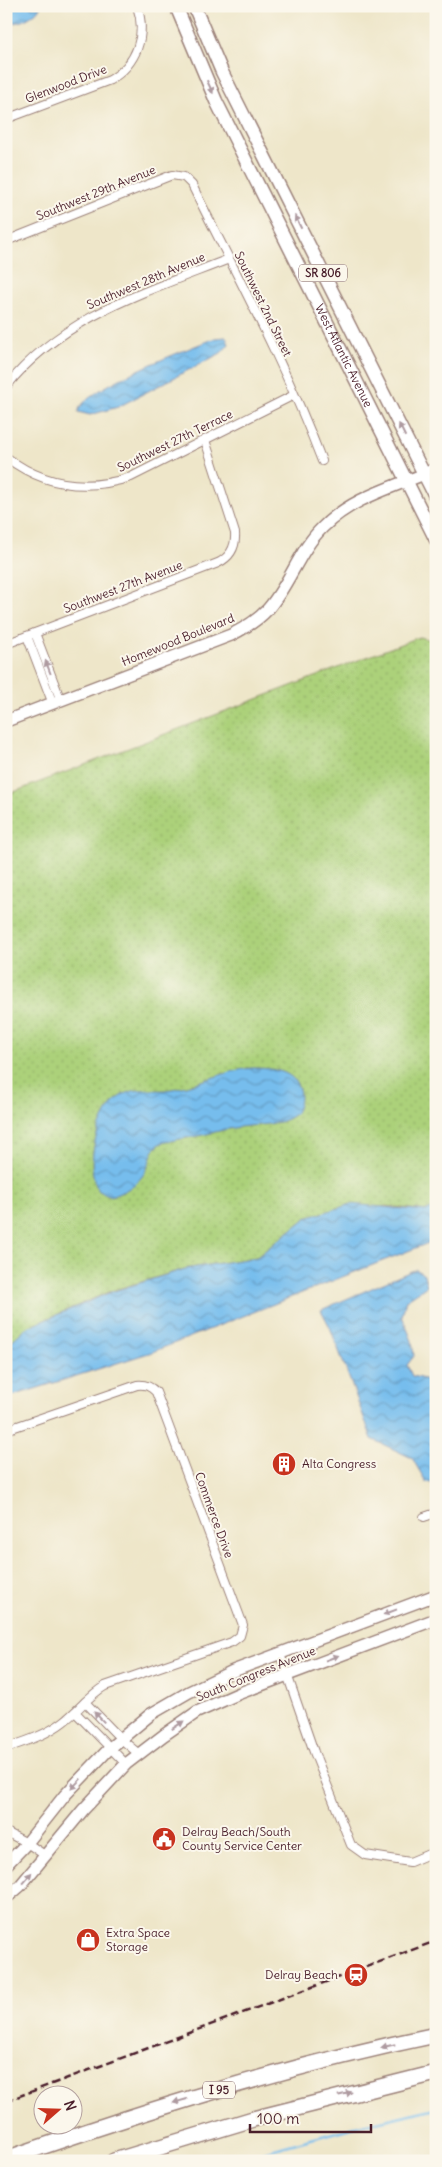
<svg xmlns="http://www.w3.org/2000/svg" width="442" height="2167" viewBox="0 0 442 2167" font-family="Delius,sans-serif">
<style>
.grass{fill:url(#grass-dots);stroke:#7b7852}
.water{fill:url(#water-waves);stroke:#606e8c}
.lines{fill:none;stroke-linecap:round;stroke-linejoin:round}
.stream{stroke:#76bded;stroke-width:2.5}
.street-casing{stroke:#9c827a;stroke-width:10}
.secondary-casing{stroke:#9c827a;stroke-width:14}
.primary-casing{stroke:#9c827a;stroke-width:15}
.highway-casing{stroke:#9c827a;stroke-width:18}
.street{stroke:#fff;stroke-width:8}
.secondary{stroke:#fff;stroke-width:11}
.primary{stroke:#fff;stroke-width:12}
.highway{stroke:#fff;stroke-width:15}
.rail{stroke:#4a1f2b;stroke-width:2.5;stroke-dasharray:8 4;stroke-linecap:butt}
.oneway{fill:#ae9aa0}
.labels{text-anchor:middle;stroke-width:4;stroke-linejoin:round;paint-order:stroke}
.shield{fill:#fbf7ec;stroke:#7f6065;stroke-width:1}
.shield-label{font-size:11px;font-weight:bold;fill:#4a1f2b}
.street-label{font-size:12px;fill:#4a1f2b;stroke:#fbf7ec}
.poi-label{font-size:12px;fill:#4a1f2b;stroke:#fbf7ec;text-anchor:start}
</style>
<defs>
<pattern id="grass-dots" width="8" height="8" patternUnits="userSpaceOnUse" patternTransform="scale(1.25)"><rect width="8" height="8" fill="#acd17a"/><path d="M2 2h.1M6 6h.1" fill="none" stroke="#96b36a" stroke-width="1.8" stroke-linecap="round"/></pattern>
<pattern id="water-waves" width="16" height="10" patternUnits="userSpaceOnUse" patternTransform="scale(1.25)"><rect width="16" height="10" fill="#76bded"/><path d="M0 5q4-4 8 0t8 0" fill="none" stroke="#6399c0"/></pattern>
</defs>
<rect width="100%" height="100%" fill="#fbf7ec"/>
<filter id="ink" filterUnits="userSpaceOnUse"><feTurbulence type="fractalNoise" baseFrequency=".02" numOctaves="2"/><feDisplacementMap in="SourceGraphic" scale="10" xChannelSelector="R" yChannelSelector="G"/><feConvolveMatrix kernelMatrix="1 2 1 2 8 2 1 2 1" color-interpolation-filters="sRGB"/></filter>
<filter id="wash" filterUnits="userSpaceOnUse"><feTurbulence type="fractalNoise" baseFrequency=".0096" numOctaves="4" result="noise"/><feDisplacementMap in="SourceGraphic" scale="20" xChannelSelector="R" yChannelSelector="G"/><feGaussianBlur stdDeviation="1.12" result="paint"/><feColorMatrix in="noise" values="0 0 0 0 0 0 0 0 0 0 0 0 0 0 0 0 0 1.4 0 .05"/><feComposite in="paint" operator="in"/></filter>
<g filter="url(#wash)">
<rect width="100%" height="100%" fill="#eee6c9"/>
<path class="grass" d="M419 637 436 641V1207L427 1211 386 1206 306 1218 257 1257 185 1269 111 1291 26 1328 6 1346V795Z"/>
<g class="water">
<path d="M6 6H41C36 16 17 26 6 22Z"/>
<path d="M226 337 229 344 221 353 118 407 90 415 78 412C84 387 189 349 215 338Z"/>
<path d="M251 1068C272 1068 300 1070 300 1097 300 1103 298 1111 294 1115 279 1127 252 1124 234 1128 220 1130 206 1135 192 1137 182 1139 172 1140 162 1143 153 1148 152 1154 149 1163 144 1180 128 1192 111 1196L99 1191C82 1167 99 1107 124 1094 138 1087 150 1091 165 1090 195 1087 221 1071 251 1068Z"/>
<path d="M351 1204 427 1211 436 1207V1240L152 1352 6 1398V1346L26 1328 111 1292 185 1269 257 1257 306 1218Z"/>
<path d="M416 1269 424 1275 427 1286 406 1300 402 1316 412 1341 414 1356 407 1365 412 1376 436 1382V1484L426 1482 412 1458 372 1439 330 1327 321 1310Z"/>
</g>
<g class="lines">
<path class="stream" d="M231 2161 351 2128 436 2108"/>
</g>
</g>
<g filter="url(#ink)">
<g class="lines">
<g class="street-casing">
<g id="street">
<path d="M6 119 110 80C137 64 147 35 137 6"/>
<path d="M6 241 172 175 184 177 192 185C237 276 286 366 322 461"/>
<path d="M6 387C62 316 148 291 229 259"/>
<path d="M6 457C44 486 85 492 131 477L294 395"/>
<path d="M424 474 436 465"/>
<path d="M35 633 61 701"/>
<path d="M27 636 53 704"/>
<path d="M6 644 218 563C230 557 236 547 235 533L205 440"/>
<path d="M6 1430 137 1385C145 1384 150 1386 156 1392L243 1625 240 1636 232 1642 105 1686C89 1695 78 1711 63 1722 46 1735 27 1741 6 1748"/>
<path d="M424 1517 436 1513"/>
<path d="M280 1654 314 1752 351 1845 365 1855 410 1862 436 1851"/>
<path d="M85 1702 121 1739 139 1754"/>
<path d="M75 1712 126 1764"/>
<path d="M6 1832 27 1843 46 1856"/>
</g>
</g>
<g class="secondary-casing">
<g id="secondary">
<path d="M6 721 231 635C245 628 258 620 268 609 290 584 299 550 323 527 351 499 388 489 424 474"/>
<path d="M6 1865 27 1843 65 1795 110 1748 151 1714 189 1692 233 1671 436 1595"/>
<path d="M6 1898 20 1886 83 1810 126 1764 164 1735 197 1712 240 1693 436 1619"/>
</g>
</g>
<g class="primary-casing">
<g id="primary">
<path id="s1" d="M176 6 216 101 436 540"/>
<path d="M194 6 222 72 436 498"/>
</g>
</g>
<g class="highway-casing">
<g id="highway">
<path d="M6 2159C147 2110 290 2065 436 2035"/>
<path d="M114 2161 253 2119 436 2073"/>
</g>
</g>
<use href="#street" class="street"/>
<use href="#secondary" class="secondary"/>
<use href="#primary" class="primary"/>
<use href="#highway" class="highway"/>
<path class="rail" d="M6 2101 436 1941"/>
</g>
<defs><path id="oneway-solid" d="M-6-.8H1V-3.2L6.5 0L1 3.2V.8H-6Z" transform="scale(1.25)"/></defs>
<g class="oneway">
<use href="#oneway-solid" transform="translate(210 87) rotate(65)"/>
<use href="#oneway-solid" transform="translate(298 222) rotate(-117)"/>
<use href="#oneway-solid" transform="translate(402 430) rotate(-116)"/>
<use href="#oneway-solid" transform="translate(48 667) rotate(-111)"/>
<use href="#oneway-solid" transform="translate(390 1612) rotate(159)"/>
<use href="#oneway-solid" transform="translate(332 1658) rotate(-21)"/>
<use href="#oneway-solid" transform="translate(99 1717) rotate(-134)"/>
<use href="#oneway-solid" transform="translate(178 1725) rotate(-34)"/>
<use href="#oneway-solid" transform="translate(76 1784) rotate(134)"/>
<use href="#oneway-solid" transform="translate(27 1878) rotate(-49)"/>
<use href="#oneway-solid" transform="translate(388 2046) rotate(167)"/>
<use href="#oneway-solid" transform="translate(345 2094) rotate(-14)"/>
<use href="#oneway-solid" transform="translate(180 2101) rotate(164)"/>
</g>
</g>
<defs>
<g id="building-disc" transform="scale(1.25)"><circle r="9.5" fill="#c8321e" stroke="#fbf7ec"/><path d="M-4-6H4V6H1V3H-1V6H-4ZM-2.5-4.3h1.7v1.8h-1.7ZM.8-4.3h1.7v1.8H.8ZM-2.5-1h1.7V.8h-1.7ZM.8-1h1.7V.8H.8Z" fill="#fff"/></g>
<g id="civic-disc" transform="scale(1.25)"><circle r="9.5" fill="#c8321e" stroke="#fbf7ec"/><path d="M-.6-6.5H3V-4.5H.6V-3L4-1V1h2V6H-6V1h2V-1L-.6-3ZM-1.2 2.5V6h2.4V2.5Z" fill="#fff"/></g>
<g id="shop-disc" transform="scale(1.25)"><circle r="9.5" fill="#c8321e" stroke="#fbf7ec"/><path d="M-5-2.5h2.3a2.7 3.5 0 0 1 5.4 0H5L5.5 6h-11ZM-1.5-2.5h3a1.5 2.3 0 0 0-3 0Z" fill="#fff"/></g>
<g id="station-disc" transform="scale(1.25)"><circle r="9.5" fill="#c8321e" stroke="#fbf7ec"/><path d="M-3-6H3Q5-6 5-4V2Q5 4 3 4L4.5 6H3L1.5 4h-3L-3 6H-4.5L-3 4Q-5 4-5 2V-4Q-5-6-3-6ZM-3.5-4v3h7v-3ZM-3.5 1v1.5H-2V1ZM2 1v1.5H3.5V1Z" fill="#fff"/></g>
</defs>
<g fill-rule="evenodd">
<use href="#building-disc" x="284" y="1464"/>
<use href="#civic-disc" x="164" y="1839"/>
<use href="#shop-disc" x="88" y="1940"/>
<use href="#station-disc" x="356" y="1975"/>
</g>
<g class="labels">
<g class="shield">
<rect x="299" y="264.5" width="48" height="17" rx="4"/>
<rect x="203" y="2081.5" width="32" height="17" rx="4"/>
</g>
<g class="shield-label">
<text x="323" y="277">SR 806</text>
<text x="219" y="2094">I 95</text>
</g>
<g class="street-label">
<text transform="translate(66 84) rotate(-21)" y="4">Glenwood Drive</text>
<text transform="translate(96 193) rotate(-22)" y="4">Southwest 29th Avenue</text>
<text transform="translate(146 281) rotate(-23)" y="4">Southwest 28th Avenue</text>
<text transform="translate(263 304) rotate(64)" y="4">Southwest 2nd Street</text>
<text dy="4" stroke="none"><textPath href="#s1" startOffset="388">West Atlantic Avenue</textPath></text>
<text transform="translate(175 441) rotate(-26)" y="4">Southwest 27th Terrace</text>
<text transform="translate(123 587) rotate(-21)" y="4">Southwest 27th Avenue</text>
<text transform="translate(178 640) rotate(-22)" y="4">Homewood Boulevard</text>
<text transform="translate(214 1515) rotate(70)" y="4">Commerce Drive</text>
<text transform="translate(256 1674) rotate(-22)" y="4">South Congress Avenue</text>
</g>
<g class="poi-label">
<text x="302" y="1468">Alta Congress</text>
<text x="182" y="1836">Delray Beach/South<tspan x="182" dy="14">County Service Center</tspan></text>
<text x="106" y="1937">Extra Space<tspan x="106" dy="14">Storage</tspan></text>
<text x="338" y="1979" text-anchor="end">Delray Beach</text>
</g>
</g>
<rect width="442" height="2167" fill="none" stroke="#fbf7ec" stroke-width="25"/>
<g transform="translate(58 2110) rotate(70)"><circle r="24" fill="#fbf7ec" stroke="#b4a19f"/>
<path d="M0-4L9 19L0 12L-9 19Z" fill="#c8321e"/>
<text y="-8" font-size="14" font-weight="bold" text-anchor="middle" fill="#4a1f2b">N</text>
</g>
<path d="M250 2124v8h121v-8" fill="none" stroke="#4a1f2b" stroke-width="2.5"/>
<text x="257" y="2124" font-size="15" fill="#4a1f2b" stroke="#fbf7ec" stroke-width="4" paint-order="stroke">100 m</text>
</svg>
